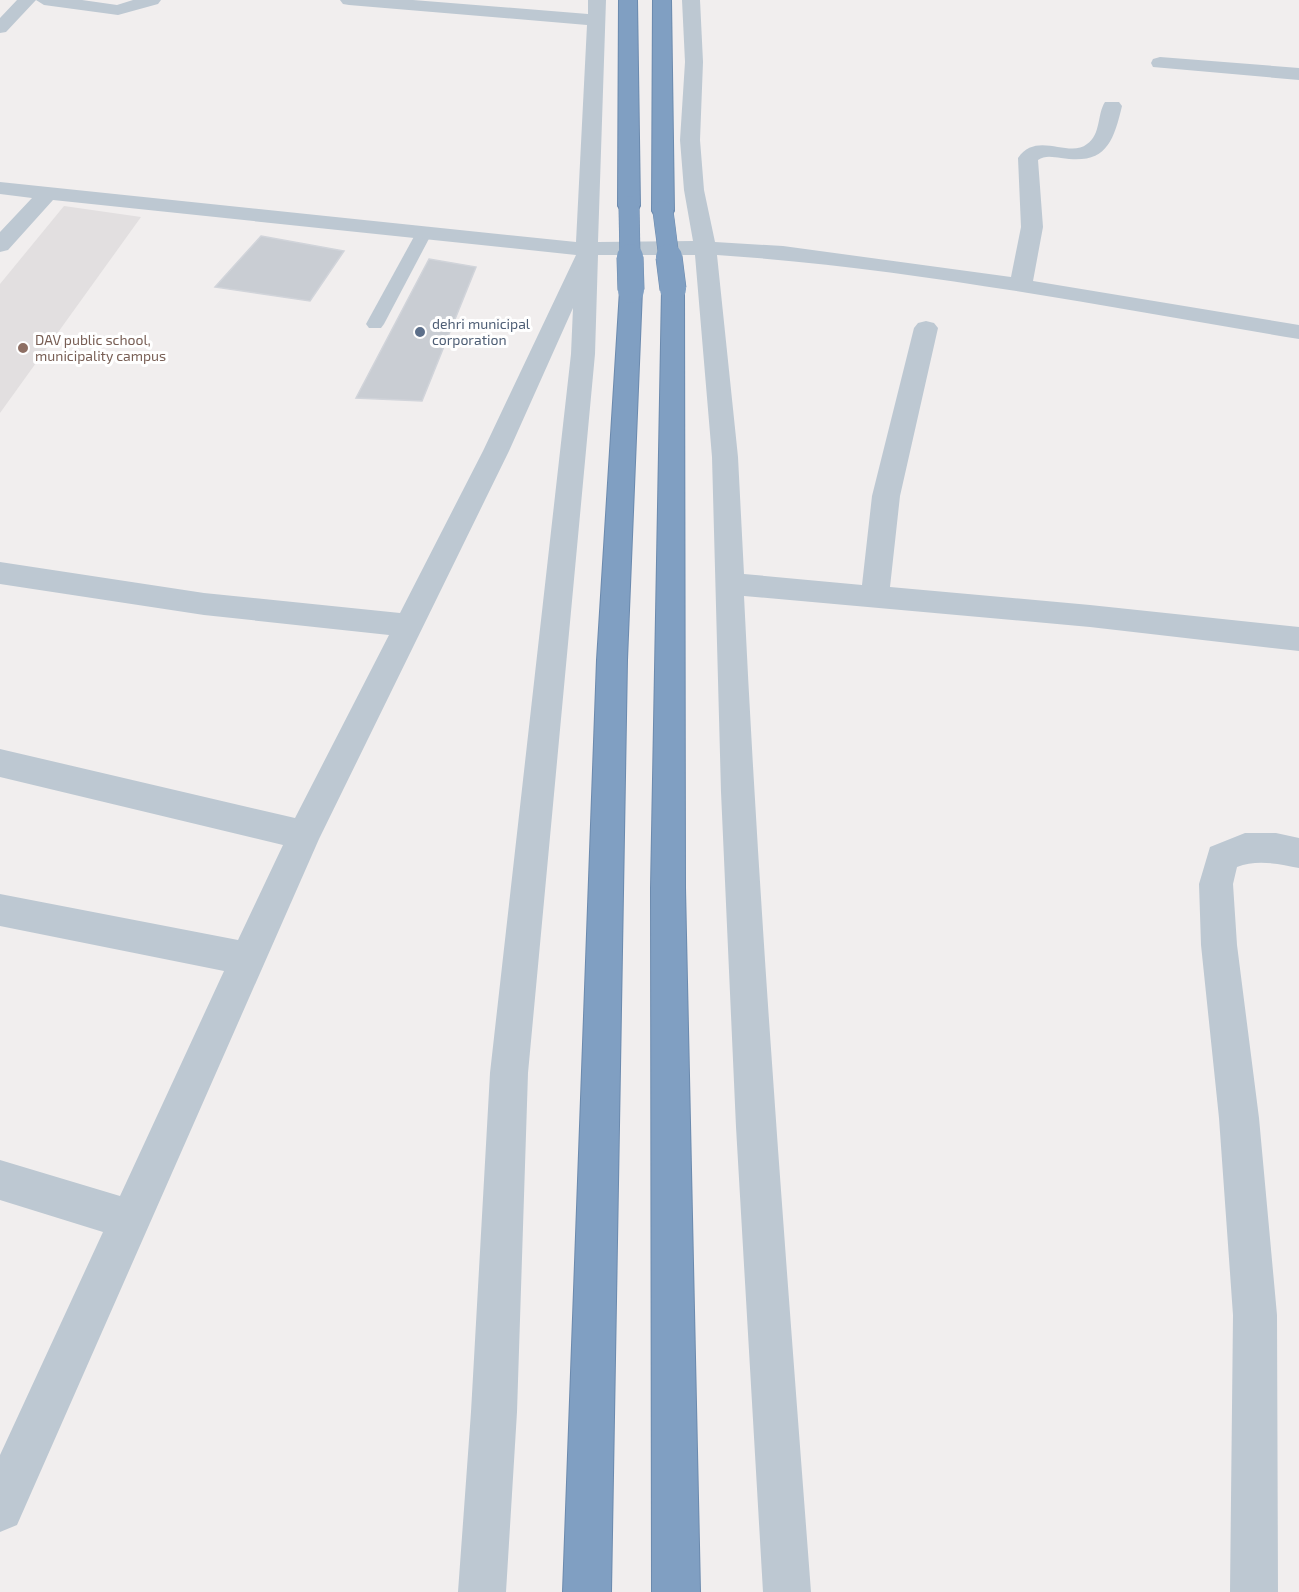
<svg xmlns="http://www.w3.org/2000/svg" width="1299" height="1592" viewBox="0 0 1299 1592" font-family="'Exo 2',sans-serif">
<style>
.education{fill:#e2dfe0}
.building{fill:#c9cdd3;stroke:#d1d4da;stroke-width:1.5}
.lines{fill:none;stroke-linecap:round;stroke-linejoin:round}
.highway-casing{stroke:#6b8aae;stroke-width:2}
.lane{fill:#bdc8d2;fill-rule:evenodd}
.street{fill:#bdc8d2;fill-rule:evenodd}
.highway{fill:#809fc2;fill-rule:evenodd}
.highway-bridge-far1-casing{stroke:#6b8aae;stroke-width:21;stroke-linecap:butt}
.highway-bridge-casing{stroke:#6b8aae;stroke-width:27;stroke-linecap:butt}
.highway-bridge-far1{stroke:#809fc2;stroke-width:20}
.highway-bridge{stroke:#809fc2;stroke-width:26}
.service-dot{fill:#5c6f8a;stroke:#fff;stroke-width:2}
.education-dot{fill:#8d6e63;stroke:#fff;stroke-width:2}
.labels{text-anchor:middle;stroke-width:6;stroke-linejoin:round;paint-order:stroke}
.far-service-label{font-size:14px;fill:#4e5e75;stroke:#fff;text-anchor:start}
.far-education-label{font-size:14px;fill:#785e54;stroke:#fff;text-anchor:start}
</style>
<rect width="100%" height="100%" fill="#f1eeee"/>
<path class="education" d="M64 206 141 217 0 413V284Z"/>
<g class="building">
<path d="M261 236 344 251 310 301 215 287Z"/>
<path d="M429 259 476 267 422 401 356 398Z"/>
</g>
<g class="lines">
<g class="highway-casing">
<g id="highway">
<path d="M619 0H637L640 206 637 211 629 212 621 211 618 206Z"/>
<path d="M653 0H671L674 211 671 216 663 217 655 216 652 211Z"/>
<path d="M673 282 681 284 684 289 685 888 700 1592H652L651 888 662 289 665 284Z"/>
<path d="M631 283 639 285 642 290 627 660 611 1592H563L597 660 620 290 623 285Z"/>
</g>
</g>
<path class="lane" d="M424 228 432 233 384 324 381 328H369L366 324 416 233Z"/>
<g class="street">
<path d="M17 0H82L117 5 133 0H161L158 4 118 15 44 5 36 0 6 32 0 33V18Z"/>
<path d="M340 0H413L588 14V0H606L598 242 693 241 684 190 680 140 685 62 682 0H700L703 62 700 140 704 190 715 242 783 246 1011 277 1021 227 1018 158C1037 130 1069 159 1087 144 1101 135 1097 114 1105 102H1119L1122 106C1113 144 1105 165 1061 158 1053 157 1045 155 1038 160L1043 227 1033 281 1299 325V339C1106 307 912 268 717 255L738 457 744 574 862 585 872 496 914 328 918 323 926 321 934 323 938 328 900 496 890 587 1090 605 1299 627V651L1090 627 744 596C760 929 786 1260 811 1592H763L736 1127 721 792 712 457 695 255H598L595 354 528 1073 517 1412 506 1592H458L471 1412 490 1073 571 354 573 308 509 451 319 839 17 1525 0 1532V1455L103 1232 0 1200V1160L120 1196 224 971 0 926V894L238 940 283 845 0 777V749L295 818 389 635 204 615 0 584V562L204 593 400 613 483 451 576 255 53 200 8 250 0 252V232L32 198 0 194V182L576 242 587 25 349 5 343 4Z"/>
<path d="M1160 57 1299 68V80L1153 67 1151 63 1153 59Z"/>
<path d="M1245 833H1276L1299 838V868C1279 864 1257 859 1237 867L1233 884 1237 945 1259 1118 1277 1315 1278 1592H1230L1233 1315 1219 1118 1201 945 1199 884 1210 847Z"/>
</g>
<use href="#highway" class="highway"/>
<g class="highway-bridge-far1-casing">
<g id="highway-bridge-far1">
<path d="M629 206 630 258"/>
<path d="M663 211 669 258"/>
</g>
</g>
<g class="highway-bridge-casing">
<g id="highway-bridge">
<path d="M630 257 631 290"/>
<path d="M669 257 673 289"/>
</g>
</g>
<use href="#highway-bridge-far1" class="highway-bridge-far1"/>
<use href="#highway-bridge" class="highway-bridge"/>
</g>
<circle class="service-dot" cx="420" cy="332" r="6"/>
<circle class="education-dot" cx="23" cy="348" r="6"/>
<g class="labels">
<g class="far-service-label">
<text x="432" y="329">dehri municipal<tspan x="432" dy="16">corporation</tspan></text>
</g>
<g class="far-education-label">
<text x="35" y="345">DAV public school,<tspan x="35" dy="16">municipality campus</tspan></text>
</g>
</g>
</svg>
